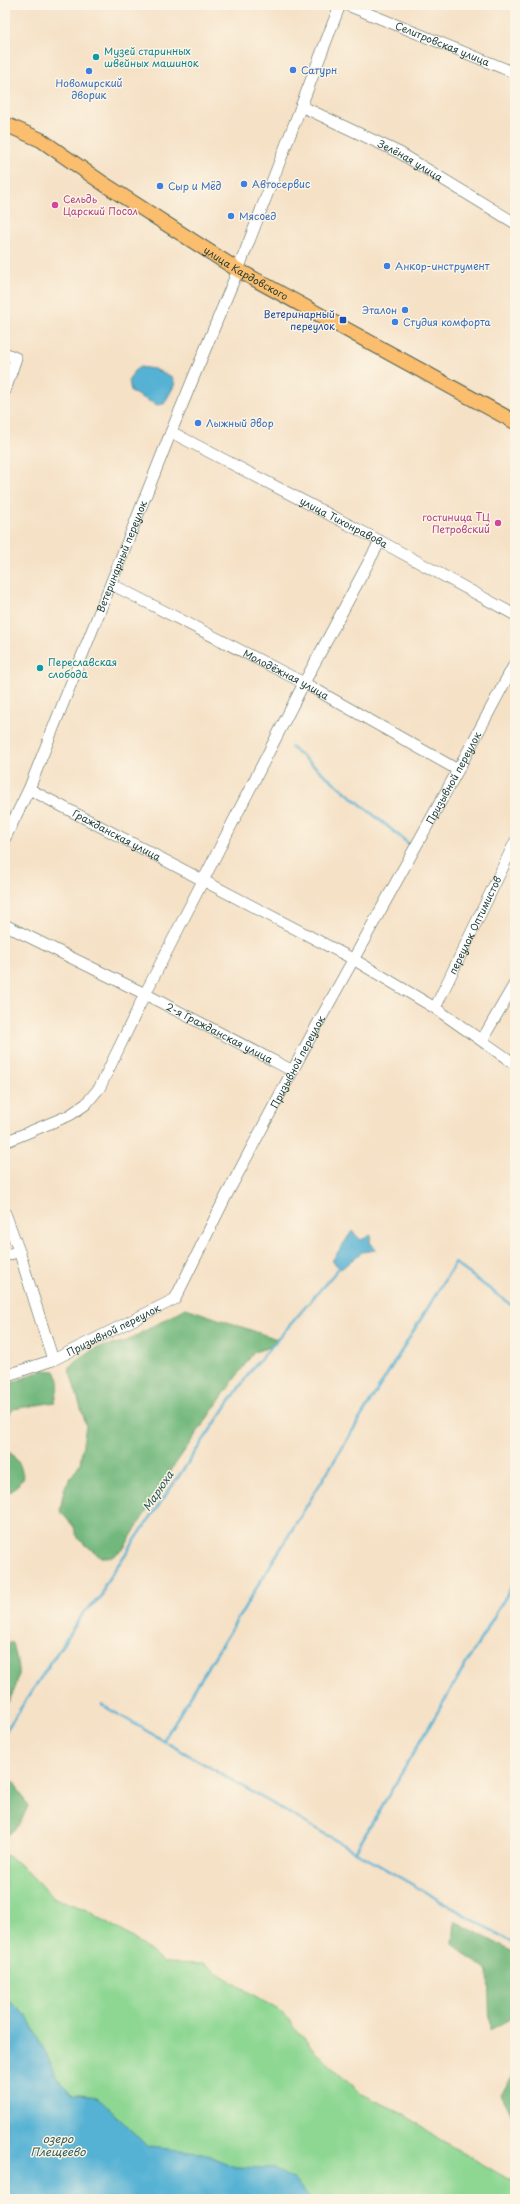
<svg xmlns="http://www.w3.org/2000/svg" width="520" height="2204" viewBox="0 0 520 2204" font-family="'Playpen Sans',sans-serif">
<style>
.green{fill:#8ed793;stroke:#568a64}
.forest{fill:#72b87d;stroke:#487a58}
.water{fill:#56b2d4;stroke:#3a7884}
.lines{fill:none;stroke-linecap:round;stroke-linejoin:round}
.stream{stroke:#56b2d4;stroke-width:2.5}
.minor-casing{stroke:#3f564a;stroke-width:12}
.major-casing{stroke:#3f564a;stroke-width:16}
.minor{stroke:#fff;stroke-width:11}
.major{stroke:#fbbd6e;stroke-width:14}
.culture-dot{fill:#0f9aa8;stroke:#fcf5e5;stroke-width:1.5}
.shop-dot{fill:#3f7fe0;stroke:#fcf5e5;stroke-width:1.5}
.hotel-dot{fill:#d1479c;stroke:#fcf5e5;stroke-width:1.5}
.transit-dot{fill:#1a4fb4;stroke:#fcf5e5;stroke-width:1.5}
.labels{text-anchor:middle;stroke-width:3;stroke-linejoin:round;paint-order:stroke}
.street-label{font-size:10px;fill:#1f3d34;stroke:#fcf5e5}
.culture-label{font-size:10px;fill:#0d838f;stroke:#fcf5e5;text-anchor:start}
.shop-label{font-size:10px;fill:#366cbe;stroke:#fcf5e5;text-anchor:start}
.hotel-label{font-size:10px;fill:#b23c85;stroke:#fcf5e5;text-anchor:start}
.transit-label{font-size:10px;fill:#164399;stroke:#fcf5e5;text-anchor:end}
.water-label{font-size:11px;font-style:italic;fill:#2d5a5c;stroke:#fcf5e5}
</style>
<rect width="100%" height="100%" fill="#fcf5e5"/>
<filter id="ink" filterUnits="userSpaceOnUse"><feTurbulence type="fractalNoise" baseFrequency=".025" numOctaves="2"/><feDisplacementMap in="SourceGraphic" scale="8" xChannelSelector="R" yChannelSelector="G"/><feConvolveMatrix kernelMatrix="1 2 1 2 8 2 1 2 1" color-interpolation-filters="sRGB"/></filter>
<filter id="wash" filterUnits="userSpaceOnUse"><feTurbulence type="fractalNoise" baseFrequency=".012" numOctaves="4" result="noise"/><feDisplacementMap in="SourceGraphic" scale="16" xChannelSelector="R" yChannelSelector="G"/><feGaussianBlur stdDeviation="0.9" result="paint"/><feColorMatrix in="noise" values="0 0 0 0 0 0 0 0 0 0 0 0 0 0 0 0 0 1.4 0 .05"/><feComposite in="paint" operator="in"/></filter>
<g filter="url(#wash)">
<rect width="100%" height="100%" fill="#f5e1c6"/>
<path class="green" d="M5 1854 23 1867 52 1897 87 1910 134 1939 164 1963 203 1964 283 2013 314 2050 362 2094 406 2115 439 2139 515 2183V2199H5Z"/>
<g class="forest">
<path d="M186 1308 277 1339 270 1347 254 1352 226 1391 174 1466 124 1548 112 1557H101L77 1538 74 1527 60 1511 64 1489 80 1463 86 1425 69 1369 76 1360 96 1348 125 1342Z"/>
<path d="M43 1370 55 1371 59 1380 55 1402 13 1409 5 1422V1386Z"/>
<path d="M5 1453H11L20 1465 24 1478 12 1491 5 1492Z"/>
<path d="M5 1642 13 1643C20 1672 22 1680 5 1707Z"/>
<path d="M5 1777 14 1782 28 1806 20 1824 5 1838Z"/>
<path d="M455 1921 515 1953V2016L490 2030 488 1972 453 1944Z"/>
<path d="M515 2073V2114L512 2115 501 2094Z"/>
</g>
<g class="water">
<path d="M140 367 154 369 172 377 175 384 164 404 157 405 131 392 129 380 134 371Z"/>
<path d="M352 1231 361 1240 371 1235 370 1242 376 1250 362 1252 341 1269 332 1261Z"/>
<path d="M5 1998 27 2016 59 2080 73 2094 97 2097 148 2147 200 2152 235 2167 275 2168 295 2181 310 2199H5Z"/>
</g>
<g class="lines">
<g class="stream">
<path d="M291 747 409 844"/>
<path d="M102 1705 515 1944"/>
<path d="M5 1732 84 1612 102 1596 105 1584 252 1369 339 1268"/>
<path d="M163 1741 455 1263 515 1308"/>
<path d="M355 1852 515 1581"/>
</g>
</g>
</g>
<g filter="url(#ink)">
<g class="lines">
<g class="minor-casing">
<g id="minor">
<path id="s1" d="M347 5 515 73"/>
<path id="s2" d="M301 106 400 153 515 223"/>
<path d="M5 353 16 358 5 391"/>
<path id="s3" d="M171 432 380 541 515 615"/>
<path id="s4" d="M111 584 304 683 458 770"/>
<path id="s5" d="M29 789 353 959 435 1008 515 1064"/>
<path id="s6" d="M5 838 29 789 171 432 238 270 340 5"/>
<path id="s7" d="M5 925 145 994 293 1071"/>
<path id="s8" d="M435 1008 515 842"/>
<path d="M482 1040 515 983"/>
<path d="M5 1142 70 1115 86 1104 100 1087 145 994 304 683 380 541"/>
<path d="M5 1213 19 1251 53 1360"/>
<path d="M5 1256 19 1251"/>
<path id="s9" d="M5 1376 53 1360 175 1299 225 1198 311 1036 458 770 515 663"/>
</g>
</g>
<g class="major-casing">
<g id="major">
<path id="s10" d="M5 124 41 140 104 184 238 270 515 422"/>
</g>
</g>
<use href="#minor" class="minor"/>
<use href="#major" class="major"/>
</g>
</g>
<g class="culture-dot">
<circle cx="96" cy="57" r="4"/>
<circle cx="40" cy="668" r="4"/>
</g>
<g class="shop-dot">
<circle cx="293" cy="70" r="4"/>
<circle cx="89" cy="71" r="4"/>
<circle cx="244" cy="184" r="4"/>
<circle cx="160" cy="186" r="4"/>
<circle cx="231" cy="216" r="4"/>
<circle cx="387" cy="266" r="4"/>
<circle cx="405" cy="310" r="4"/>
<circle cx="395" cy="322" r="4"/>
<circle cx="198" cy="423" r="4"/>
</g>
<g class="hotel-dot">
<circle cx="55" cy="205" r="4"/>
<circle cx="498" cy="523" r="4"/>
</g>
<rect class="transit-dot" x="339" y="316" width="8" height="8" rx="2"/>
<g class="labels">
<g class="street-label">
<text dy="4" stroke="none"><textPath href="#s1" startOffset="103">Селитровская улица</textPath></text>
<text dy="4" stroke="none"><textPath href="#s2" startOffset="122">Зелёная улица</textPath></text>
<text dy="4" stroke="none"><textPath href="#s10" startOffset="284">улица Кардовского</textPath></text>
<text dy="4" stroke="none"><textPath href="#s3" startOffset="195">улица Тихонравова</textPath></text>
<text dy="4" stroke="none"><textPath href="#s6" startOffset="305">Ветеринарный переулок</textPath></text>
<text dy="4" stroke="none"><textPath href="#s4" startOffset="197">Молодёжная улица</textPath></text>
<text dy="4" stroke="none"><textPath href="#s9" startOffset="778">Призывной переулок</textPath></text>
<text dy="4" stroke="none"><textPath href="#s5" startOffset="99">Гражданская улица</textPath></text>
<text dy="4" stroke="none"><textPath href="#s8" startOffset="92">переулок Оптимистов</textPath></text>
<text dy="4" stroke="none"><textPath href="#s7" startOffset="240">2-я Гражданская улица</textPath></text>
<text dy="4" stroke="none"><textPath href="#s9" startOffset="454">Призывной переулок</textPath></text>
<text dy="4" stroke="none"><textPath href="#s9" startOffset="118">Призывной переулок</textPath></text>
</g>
<g class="culture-label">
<text x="104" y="55">Музей старинных<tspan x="104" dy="12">швейных машинок</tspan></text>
<text x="48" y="666">Переславская<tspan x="48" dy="12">слобода</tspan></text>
</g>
<g class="shop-label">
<text x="301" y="74">Сатурн</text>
<text x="89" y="87" text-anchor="middle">Новомирский<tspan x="89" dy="12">дворик</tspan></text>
<text x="252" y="188">Автосервис</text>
<text x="168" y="190">Сыр и Мёд</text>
<text x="239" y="220">Мясоед</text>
<text x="395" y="270">Анкор-инструмент</text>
<text x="397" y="314" text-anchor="end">Эталон</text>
<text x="403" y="326">Студия комфорта</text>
<text x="206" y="427">Лыжный двор</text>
</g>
<g class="hotel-label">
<text x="63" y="203">Сельдь<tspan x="63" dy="12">Царский Посол</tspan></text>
<text x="490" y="521" text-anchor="end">гостиница ТЦ<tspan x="490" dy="12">Петровский</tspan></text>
</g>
<g class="transit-label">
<text x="335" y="318">Ветеринарный<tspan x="335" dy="12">переулок</tspan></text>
</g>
<g class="water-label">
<text transform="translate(158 1491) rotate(-56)" y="4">Марюха</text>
<text x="58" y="2143">озеро<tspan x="58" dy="13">Плещеево</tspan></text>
</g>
</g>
<rect width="520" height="2204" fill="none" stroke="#fcf5e5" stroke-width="20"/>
</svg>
